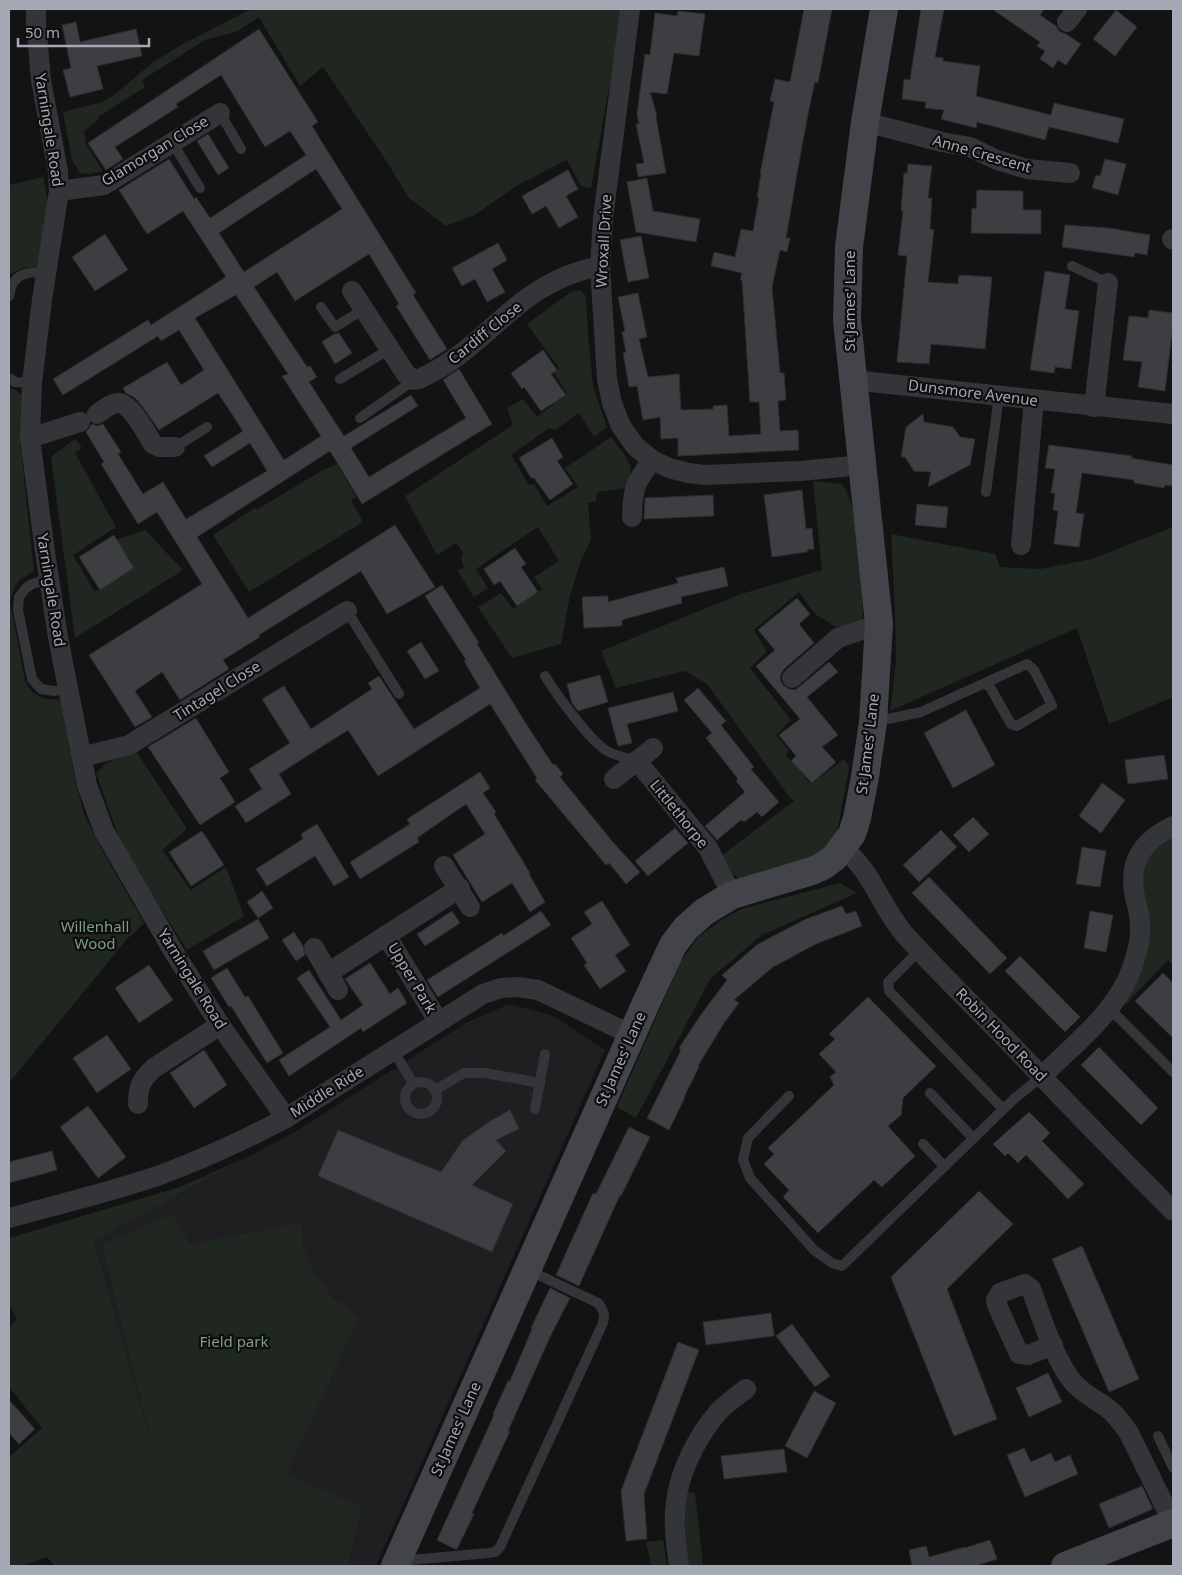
<svg xmlns="http://www.w3.org/2000/svg" width="1182" height="1575" viewBox="0 0 1182 1575" font-family="'Noto Sans',sans-serif">
<style>
.built{fill:#1f1f21}
.green{fill:#1f2720}
.building{fill:#3d3e41;stroke:#2d2d30;fill-rule:evenodd}
.lines{fill:none;stroke-linecap:round;stroke-linejoin:round}
.lane{stroke:#343539;stroke-width:10}
.street{stroke:#343539;stroke-width:20}
.secondary{stroke:#424449;stroke-width:28}
.labels{text-anchor:middle;stroke-width:4.5;stroke-linejoin:round;paint-order:stroke}
.street-label{font-size:15px;fill:#a4a9b5;stroke:#0e0e0f}
.park-label{font-size:15px;fill:#7ba07d;stroke:#0e0e0f}
</style>
<rect width="100%" height="100%" fill="#131314"/>
<path class="built" d="M509 1004 554 1016 605 1050 376 1566H185L94 1240 298 1130 466 1023Z"/>
<g class="green">
<path d="M251 9H620L612 72 591 188 581 186 567 160 516 186 475 215 446 226 409 198 387 162 323 67 300 86 259 17 238 31 205 40 142 80 145 87 98 117 99 119 84 131 86 144 103 171 89 174 80 173 72 160 63 112 102 102 113 96 153 62 183 44Z"/>
<path d="M43 177 48 203 39 266 22 268 9 275V185Z"/>
<path d="M581 290 586 298 588 335 593 386 607 427 594 437 579 413 555 430 549 428 511 455 529 485 534 484 547 506 578 487 565 468 611 437C624 455 640 467 624 488L597 492 596 501 588 503 591 540 580 563 570 596 561 644 512 658 478 607 501 593 513 609 542 589 534 577 559 561 538 527 476 569 488 588 474 597 457 570 464 568 461 559 463 552 456 543 437 555 405 496 513 425 507 408 523 399 537 417 567 394 553 371 557 370 559 368 527 324 572 291Z"/>
<path d="M9 388 17 391 22 396 20 440 34 571 21 579 15 586 10 601 25 681C32 695 42 701 58 699L61 702 76 785 85 817 102 850 144 923 127 939 9 1083Z"/>
<path d="M75 439 82 448 75 453 116 527 73 555 95 592 134 568 116 540 145 530 183 570 75 638 51 457Z"/>
<path d="M337 464 356 497 351 500 363 522 249 592 213 535 255 508 256 510 323 470Z"/>
<path d="M813 481 842 484C863 515 861 584 863 622L836 627 815 614 799 592 754 630 767 651 750 668 791 720 776 735 789 750 786 755 811 784 844 759 849 767 836 838 823 854 739 879 729 870 721 856 794 801 788 795 707 684 685 671 616 688 601 651 741 594 822 570Z"/>
<path d="M1173 527V697L1109 724 1077 628 890 711 896 662 895 610 891 534 995 554 1000 567 1040 569 1092 559Z"/>
<path d="M136 751 187 829 162 850 191 890 226 867 244 916 187 950 123 849 96 773 107 763Z"/>
<path d="M1173 832V965L1168 960 1126 1004 1122 1003 1142 858Z"/>
<path d="M840 883 857 893 762 935 711 978 636 1118 617 1107 680 963 698 937 720 921 741 909Z"/>
<path d="M247 1157 94 1241 156 1460 102 1244 172 1214 190 1244 301 1223 302 1241 307 1258 315 1274 332 1297 359 1317 287 1474 362 1507 347 1566H55L47 1557 22 1566H9V1457L42 1428 9 1387V1327L17 1319 9 1305V1238L180 1187Z"/>
<path d="M687 1491 695 1493 703 1566H687L682 1524Z"/>
<path d="M663 1540 667 1566H651L646 1542Z"/>
</g>
<g class="building">
<path d="M804 9H832L818 83 815 82 809 109 800 157 786 238H790L787 252 780 250 772 287 780 373H784L786 400 778 401 780 431 798 430 799 450 678 456V438L661 439 660 417 643 420 637 386 629 387 623 353 626 352 622 332 625 331 618 297 638 293 647 337 639 339 648 377 679 374 681 410 713 409V406L727 405 729 436 761 434 759 402H750L742 280H740L742 273 711 266 714 252 735 257 741 229 753 231 759 197H757L761 174H760L774 102 770 101 775 79 790 82Z"/>
<path d="M921 9H944L935 57 943 58V61L980 66 976 96 1051 115 1054 103 1124 119 1118 143 1049 127 1045 140 977 122 976 128 941 119 944 110 925 108 926 102 902 99 904 79 910 80Z"/>
<path d="M992 9H1044L1040 15 1056 26 1060 32 1066 34 1081 44 1066 65 1058 60 1053 68 1040 59 1045 51 1037 46 1040 42Z"/>
<path d="M1116 10 1137 27 1115 56 1093 39Z"/>
<path d="M678 11 705 14 699 56 674 53 667 94 650 92 657 116 656 117 666 173 638 177 636 164 644 163 636 124H639L637 114 645 54 650 55 655 13 677 16Z"/>
<path d="M76 22 80 42 136 29 142 56 97 66 103 89 70 97 63 70 71 68 62 25Z"/>
<path d="M259 29 318 122 312 126 416 293 413 295 447 349 430 360 396 306 399 304 369 254 295 301 277 272 254 287 307 367 310 366 317 377 309 382 344 436 411 395 418 406 351 448 369 477 466 418 443 380 459 369 492 424 362 504 330 451 197 537 248 618 395 525 435 587 387 614 361 571 259 635 260 637 223 660 229 669 180 700 162 672 135 691 152 717 135 727 89 655 202 584 157 512 138 524 101 464 104 462 86 432 92 424 97 426 103 424 121 452 118 454 143 494 163 482 186 519 267 471 250 443 212 467 204 456 243 431 218 393 159 430 142 406 135 398 126 393 123 388 167 362 181 385 204 370 179 330 161 341 157 335 158 336 63 395 53 379 148 320 151 325 226 277 183 211 147 234 119 190 169 159 194 199 196 197 210 218 306 155 290 131 265 147 221 75 176 104 178 107 115 147 123 159 106 170 88 143ZM316 169 342 209 244 272 219 233ZM236 295 288 374 282 376 321 436 284 460 195 318Z"/>
<path d="M208 134 229 168 218 175 197 141Z"/>
<path d="M1105 159 1126 164 1118 195 1092 188 1096 175 1100 176Z"/>
<path d="M908 164 932 166 928 198H932L930 229 934 230 928 282 958 284 959 275 992 277 985 349 931 344 929 364 897 362 907 256 898 255 903 211H901L904 173H907Z"/>
<path d="M568 170 578 189 566 196 578 217 559 228 546 206 532 214 522 196Z"/>
<path d="M647 178 653 211 700 219 696 242 636 232 627 182Z"/>
<path d="M977 190 1023 191V210H1041V234L971 233 972 208 976 209Z"/>
<path d="M1065 225 1109 228 1150 235 1147 255 1135 253 1134 257 1062 247Z"/>
<path d="M105 234 128 270 95 291 72 257Z"/>
<path d="M641 236 649 278 628 282 620 240Z"/>
<path d="M498 243 507 260 492 269 505 292 487 302 475 279 462 286 452 268Z"/>
<path d="M1045 271 1070 275 1065 309 1079 311 1071 369 1055 367 1054 373 1030 370Z"/>
<path d="M1149 310 1173 313V325L1165 391 1138 387 1142 362 1123 360 1129 316 1148 318Z"/>
<path d="M339 333 352 353 335 364 322 342 334 334Z"/>
<path d="M543 350 557 370 551 374 566 395 541 411 524 387 522 389 511 373Z"/>
<path d="M923 414 924 422 953 427 960 437 975 439 970 465 928 487 931 472 914 471 905 457H901L906 427Z"/>
<path d="M552 438 563 457 557 461 573 484 550 500 534 478H531L519 458Z"/>
<path d="M1049 445 1132 456 1131 458 1173 465V486L1165 485 1164 488 1134 483V480L1082 473 1076 513 1084 514 1079 547 1054 544 1058 511 1053 510 1055 493H1051L1055 469 1045 468Z"/>
<path d="M802 490 806 529 812 528 814 549 807 550V552L772 557 764 495Z"/>
<path d="M713 495 714 516 644 519 645 498Z"/>
<path d="M917 504 948 507 946 528 915 525Z"/>
<path d="M114 535 134 568 100 590 79 557Z"/>
<path d="M515 548 526 564 521 567 538 592 517 606 500 581 494 585 484 569Z"/>
<path d="M724 567 728 586 681 597 682 603 622 620V626L584 628 582 597 608 596V602L678 583 676 578Z"/>
<path d="M442 585 479 643 477 644 525 722 553 765 555 764 563 774 560 777 612 841 640 872 626 884 609 863 606 865 535 780 537 778 490 704 378 776 348 730 279 774 291 794 246 823 235 806 262 789 249 769 290 743 262 699 284 686 311 729 372 689 368 683 379 676 414 729 480 688 464 661 466 660 425 596Z"/>
<path d="M797 598 810 614 799 624 814 643 784 669 781 674 780 680 783 685 789 689 795 690 799 687 829 662 838 672 807 697 838 735 822 747 836 762 812 783 791 761 796 756 779 735 800 719 756 666 775 650 758 630Z"/>
<path d="M421 642 439 671 425 679 407 651Z"/>
<path d="M600 675 608 702 578 711 572 703 567 684Z"/>
<path d="M698 688 726 721 721 725 754 767 751 769 779 802 762 817 757 812 744 822 741 820 717 840 705 826 745 792 736 781 738 779 706 738 712 733 684 700Z"/>
<path d="M673 692 678 711 627 724 632 743 618 746 608 708Z"/>
<path d="M966 710 995 765 953 788 924 733Z"/>
<path d="M196 718 229 772 220 778 235 802 200 825 148 747Z"/>
<path d="M1164 755 1168 779 1128 784 1125 760Z"/>
<path d="M480 772 490 788 483 793 496 812 494 814 530 873 529 874 545 902 530 912 512 883 482 902 453 855 485 834 466 804 417 838 419 842 360 879 350 862 410 824 407 819Z"/>
<path d="M1102 783 1125 800 1101 833 1079 816Z"/>
<path d="M973 817 989 834 969 852 953 835Z"/>
<path d="M317 824 349 877 334 886 315 856 267 886 256 869 303 839 301 834Z"/>
<path d="M675 828 688 843 648 876 635 861Z"/>
<path d="M941 830 957 847 919 882 903 865Z"/>
<path d="M202 831 224 865 191 886 169 852Z"/>
<path d="M1082 847 1106 851 1100 887 1076 884Z"/>
<path d="M929 877 1007 958 990 974 912 893Z"/>
<path d="M262 891 273 908 258 918 247 902Z"/>
<path d="M602 901 630 945 615 955 626 971 600 989 584 965 587 963 571 938 592 924 584 912Z"/>
<path d="M842 906 846 914 856 911 862 926 816 944 773 967 734 1000 739 1003 724 1023 698 1066 699 1067 684 1097H685L669 1130 647 1118 681 1050 679 1048 700 1016 727 980 722 975 758 944 806 919Z"/>
<path d="M452 911 460 923 425 946 417 934Z"/>
<path d="M541 911 551 925 438 997 427 980 502 933 503 936Z"/>
<path d="M1090 911 1113 915 1106 952 1084 948Z"/>
<path d="M258 919 269 938 214 970 203 951Z"/>
<path d="M294 932 303 946 305 955 296 961 282 940Z"/>
<path d="M1020 956 1080 1017 1065 1032 1005 971Z"/>
<path d="M370 963 390 994 398 988 407 1003 363 1032 361 1028 289 1076 279 1060 330 1027 297 978 309 970 341 1020 363 1005 345 979Z"/>
<path d="M149 965 173 1000 139 1023 115 988Z"/>
<path d="M227 968 245 997 248 996 283 1053 267 1063 231 1006 229 1007 211 978Z"/>
<path d="M1163 973 1173 983V1038L1135 1001Z"/>
<path d="M868 997 936 1066 903 1098 901 1115 888 1126 915 1156 882 1187 874 1180 818 1233 783 1197 789 1190 764 1164 774 1154 768 1148 834 1085 830 1077 836 1072 819 1054 835 1039 829 1034Z"/>
<path d="M107 1035 131 1069 97 1093 73 1058Z"/>
<path d="M1099 1047 1158 1108 1141 1125 1081 1065Z"/>
<path d="M204 1050 227 1085 194 1108 170 1073Z"/>
<path d="M88 1106 126 1157 98 1178 60 1127Z"/>
<path d="M510 1110 519 1129 496 1140 506 1151 472 1185 513 1204 492 1252 318 1176 338 1130 441 1172 463 1140 492 1120Z"/>
<path d="M1029 1112 1050 1133 1042 1141 1084 1184 1068 1199 1026 1155 1018 1163 1008 1153 1005 1156 993 1144Z"/>
<path d="M629 1127 650 1137 621 1196 620 1195 579 1286 556 1275 593 1193 596 1194Z"/>
<path d="M52 1151 57 1170 9 1183V1162Z"/>
<path d="M979 1191 1013 1224 947 1289 997 1419 954 1436 891 1277Z"/>
<path d="M1082 1246 1139 1379 1109 1392 1052 1259Z"/>
<path d="M550 1288 570 1298 550 1337 508 1431H510L472 1513 474 1514 457 1549H455L437 1540 494 1415 493 1414 508 1381H510L532 1329 531 1328Z"/>
<path d="M771 1313 774 1336 706 1345 703 1322Z"/>
<path d="M792 1324 830 1376 815 1387 776 1336Z"/>
<path d="M678 1342 699 1350 644 1494 647 1539 626 1541 621 1491Z"/>
<path d="M1048 1373 1062 1402 1029 1417 1016 1388Z"/>
<path d="M814 1391 836 1403 807 1458 785 1446Z"/>
<path d="M9 1400 35 1429 19 1444 9 1433Z"/>
<path d="M1024 1448 1031 1462 1051 1453 1055 1462 1070 1455 1078 1474 1025 1497 1007 1455Z"/>
<path d="M784 1449 787 1472 724 1479 721 1456Z"/>
<path d="M1142 1486 1153 1509 1109 1528 1099 1504Z"/>
<path d="M990 1540 997 1559 976 1566H912L909 1550 926 1546 929 1557 965 1547V1548Z"/>
</g>
<g class="lines">
<g class="lane">
<path d="M220 113 241 149"/>
<path d="M172 142 200 188"/>
<path d="M1072 266 1108 283"/>
<path d="M9 296C12 274 27 270 47 273"/>
<path d="M321 307 335 327 364 309"/>
<path d="M9 378 15 382 32 383"/>
<path d="M340 379 390 349"/>
<path d="M360 418 414 380"/>
<path d="M175 447 207 427"/>
<path d="M986 492 999 396"/>
<path d="M49 579 32 584 26 588 19 597 18 610 32 679 41 689 47 690 55 691 68 688"/>
<path d="M347 611 399 694"/>
<path d="M545 676C556 694 590 741 607 751 616 756 627 758 637 761"/>
<path d="M874 722 921 712 1027 664 1034 670 1052 705 1017 726 1011 724 990 687 985 684"/>
<path d="M919 951 888 982 889 991 1003 1109"/>
<path d="M1110 1009 1173 1072"/>
<path d="M393 1050 413 1083"/>
<circle cx="421" cy="1098" r="16"/>
<path d="M435 1090 464 1073H485L540 1083"/>
<path d="M930 1093 973 1138"/>
<path d="M789 1096 748 1138 743 1160 750 1178 814 1250 832 1263 842 1266 1015 1098 1041 1077"/>
<path d="M535 1109 545 1054"/>
<path d="M923 1144 944 1166"/>
<path d="M1158 1436 1173 1468"/>
<path d="M400 1561 488 1553 495 1552 500 1547 603 1323C605 1315 604 1310 598 1303L528 1270"/>
</g>
<g class="street">
<path d="M36 9V22L41 80 58 171 59 191 42 300 32 383 30 438 45 552 58 637 87 785 104 831 175 954 220 1025 286 1118"/>
<path d="M630 9 603 218 600 266 607 379 612 403 621 426 635 446 652 460 669 468 688 473 705 475 800 471 862 465"/>
<path d="M1067 22 1077 9"/>
<path d="M865 122 942 142 970 147 997 160 1027 169 1070 173"/>
<path d="M59 191 104 185 220 113"/>
<path d="M1172 239 1173 240"/>
<path d="M352 291 406 374 414 380 419 379C458 362 485 332 517 306 541 286 569 272 600 266"/>
<path d="M852 380 1173 414"/>
<path d="M1094 407 1108 283"/>
<path d="M97 414C103 410 111 403 118 403 130 402 147 434 153 444L159 447H175"/>
<path d="M30 438 80 422"/>
<path d="M632 517C633 487 634 485 652 460"/>
<path d="M1021 545 1034 400"/>
<path d="M792 678 838 638 879 624"/>
<path d="M82 757 129 745 347 611"/>
<path d="M637 761 708 848 732 895"/>
<path d="M614 779 653 748"/>
<path d="M843 848C873 872 881 908 906 936 938 971 971 1004 1004 1037 1060 1096 1116 1154 1173 1211"/>
<path d="M444 866 470 907"/>
<path d="M386 935 438 1021"/>
<path d="M314 948 338 990"/>
<path d="M328 973 460 888"/>
<path d="M1041 1077C1071 1047 1109 1018 1127 980 1134 964 1141 943 1140 925 1140 914 1136 903 1134 892 1129 858 1145 840 1173 826"/>
<path d="M138 1104C138 1086 141 1080 154 1068L220 1025"/>
<path d="M9 1218C59 1204 111 1192 160 1175 203 1159 245 1140 286 1118L483 994 501 988 518 987 538 990 632 1035"/>
<path d="M1053 1345 1028 1355 1019 1354 997 1305 996 1300 1000 1293 1025 1284 1031 1289C1042 1318 1053 1356 1072 1381 1081 1392 1094 1399 1106 1407 1116 1414 1122 1423 1129 1433L1173 1523"/>
<path d="M679 1566C676 1545 673 1523 676 1501 680 1470 698 1435 719 1411 727 1403 737 1396 746 1389"/>
</g>
<g class="secondary">
<path d="M395 1566 646 1003 673 945 686 928 704 912 732 895 812 871 823 866 835 857 852 834 857 818 865 777 873 722 879 624 847 320 849 247 865 122 884 9"/>
<path d="M1065 1566 1173 1523"/>
</g>
</g>
<g class="labels">
<g class="street-label">
<text transform="translate(49 130) rotate(81)" y="5">Yarningale Road</text>
<text transform="translate(155 151) rotate(-31)" y="5">Glamorgan Close</text>
<text transform="translate(982 154) rotate(16)" y="5">Anne Crescent</text>
<text transform="translate(604 241) rotate(-87)" y="5">Wroxall Drive</text>
<text transform="translate(850 301) rotate(-90)" y="5">St James' Lane</text>
<text transform="translate(485 333) rotate(-39)" y="5">Cardiff Close</text>
<text transform="translate(973 393) rotate(7)" y="5">Dunsmore Avenue</text>
<text transform="translate(51 590) rotate(81)" y="5">Yarningale Road</text>
<text transform="translate(217 691) rotate(-32)" y="5">Tintagel Close</text>
<text transform="translate(868 744) rotate(-83)" y="5">St James' Lane</text>
<text transform="translate(679 814) rotate(51)" y="5">Littlethorpe</text>
<text transform="translate(412 978) rotate(59)" y="5">Upper Park</text>
<text transform="translate(192 979) rotate(58)" y="5">Yarningale Road</text>
<text transform="translate(1001 1035) rotate(46)" y="5">Robin Hood Road</text>
<text transform="translate(621 1059) rotate(-66)" y="5">St James' Lane</text>
<text transform="translate(327 1092) rotate(-32)" y="5">Middle Ride</text>
<text transform="translate(456 1429) rotate(-66)" y="5">St James' Lane</text>
</g>
<g class="park-label">
<text x="95" y="932">Willenhall<tspan x="95" dy="17">Wood</tspan></text>
<text x="234" y="1347">Field park</text>
</g>
</g>
<rect width="1182" height="1575" fill="none" stroke="#a4a9b5" stroke-width="20"/>
<path d="M18 38v8h131v-8" fill="none" stroke="#a4a9b5" stroke-width="2.5"/>
<text x="25" y="38" font-size="15" fill="#a4a9b5" stroke="#0e0e0f" stroke-width="4" paint-order="stroke">50 m</text>
</svg>
